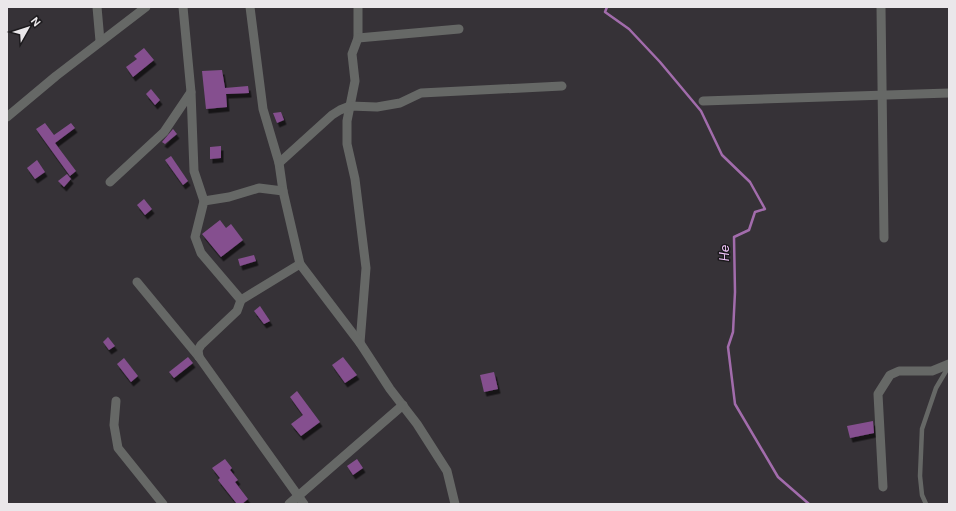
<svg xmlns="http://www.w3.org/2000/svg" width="956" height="511" viewBox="0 0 956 511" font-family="'DM Sans',sans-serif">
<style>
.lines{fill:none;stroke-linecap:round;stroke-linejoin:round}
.stream{stroke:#a26cac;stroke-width:2.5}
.building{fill:#85508f;filter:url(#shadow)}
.lane{stroke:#666866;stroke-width:4.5}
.street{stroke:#666866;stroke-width:9}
.labels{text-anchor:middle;stroke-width:3;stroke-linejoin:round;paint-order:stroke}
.water-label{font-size:13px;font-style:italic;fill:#f2c5fa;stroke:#1c1a1d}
</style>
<defs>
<filter id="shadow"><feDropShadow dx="2.5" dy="4.5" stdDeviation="0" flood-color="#0009"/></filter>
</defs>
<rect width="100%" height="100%" fill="#363237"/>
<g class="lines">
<path class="stream" d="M607 7 605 12 629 29 660 62 701 111 722 155 750 182 765 209 755 212 749 230 734 237 735 292 733 332 728 347 735 404 778 477 809 504"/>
</g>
<g class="building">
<path d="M144 48 154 60 133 77 126 67 137 59 134 56Z"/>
<path d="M222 70 225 88 248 86 249 93 226 94 227 107 206 109 202 71Z"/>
<path d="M151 89 160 100 155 105 146 94Z"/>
<path d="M281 112 284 120 277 123 273 113Z"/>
<path d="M45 123 54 135 71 123 75 128 55 143 76 171 70 176 36 129Z"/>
<path d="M173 129 177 134 165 144 162 142Z"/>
<path d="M221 146V158L210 159V147Z"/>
<path d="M171 156 188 181 183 185 165 160Z"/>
<path d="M37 160 45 172 35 179 27 168Z"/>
<path d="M67 174 71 179 64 187 58 181Z"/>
<path d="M144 199 152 209 145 215 137 205Z"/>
<path d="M220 220 226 228 231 224 243 240 221 257 202 234Z"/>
<path d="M254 255 256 261 240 266 238 259Z"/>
<path d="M260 306 270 321 264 324 254 311Z"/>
<path d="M108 337 115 346 109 350 103 342Z"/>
<path d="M188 357 193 363 174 378 169 372Z"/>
<path d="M343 357 357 375 345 383 332 365Z"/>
<path d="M124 358 138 376 131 382 117 364Z"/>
<path d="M494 372 498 389 484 392 480 375Z"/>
<path d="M297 391 320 422 301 436 291 424 303 415 290 397Z"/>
<path d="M873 421 874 433 850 438 847 426Z"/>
<path d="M225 459 232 468 230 470 238 480 235 482 248 499 242 504H237L218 480 220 478 212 468Z"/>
<path d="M357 459 363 468 353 475 347 466Z"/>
</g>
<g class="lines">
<path class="lane" d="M926 504 922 495 920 476 922 429 936 388 949 366"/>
<g class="street">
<path d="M97 7 100 41"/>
<path d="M183 7 191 92 194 171 204 201"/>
<path d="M250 7 263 109 279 163 283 191"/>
<path d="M358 7V38L352 54 355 81 347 121V144L355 179 366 268 360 343"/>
<path d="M881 7 884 238"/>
<path d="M358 38 459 29"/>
<path d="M703 101 949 93"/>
<path d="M7 117 56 76 146 7"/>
<path d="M279 163 332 115 340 110 350 106 377 107 400 103 421 93 562 86"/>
<path d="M110 182 164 132 191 92"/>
<path d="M137 282 199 357 304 504"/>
<path d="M241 300 300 264"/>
<path d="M199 357 198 350 201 345 237 311 241 300 201 253 195 237 204 201 229 197 259 188 283 191 300 264 360 343 390 389 417 424 447 471 455 504"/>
<path d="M116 401 114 425 118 448 163 504"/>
<path d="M883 487 878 394 890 375 899 371H932L949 364"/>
<path d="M289 504 403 405"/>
</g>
</g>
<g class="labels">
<g class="water-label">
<text transform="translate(724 253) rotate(-90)" y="5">He</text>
</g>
</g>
<rect width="956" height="511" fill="none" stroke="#eae7ea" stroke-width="16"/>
<g transform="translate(28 28) rotate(51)" stroke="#1c1a1d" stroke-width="3" paint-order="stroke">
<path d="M0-3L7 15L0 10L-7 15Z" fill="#eae7ea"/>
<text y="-6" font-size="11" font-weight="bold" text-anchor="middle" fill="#eae7ea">N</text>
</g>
</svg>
